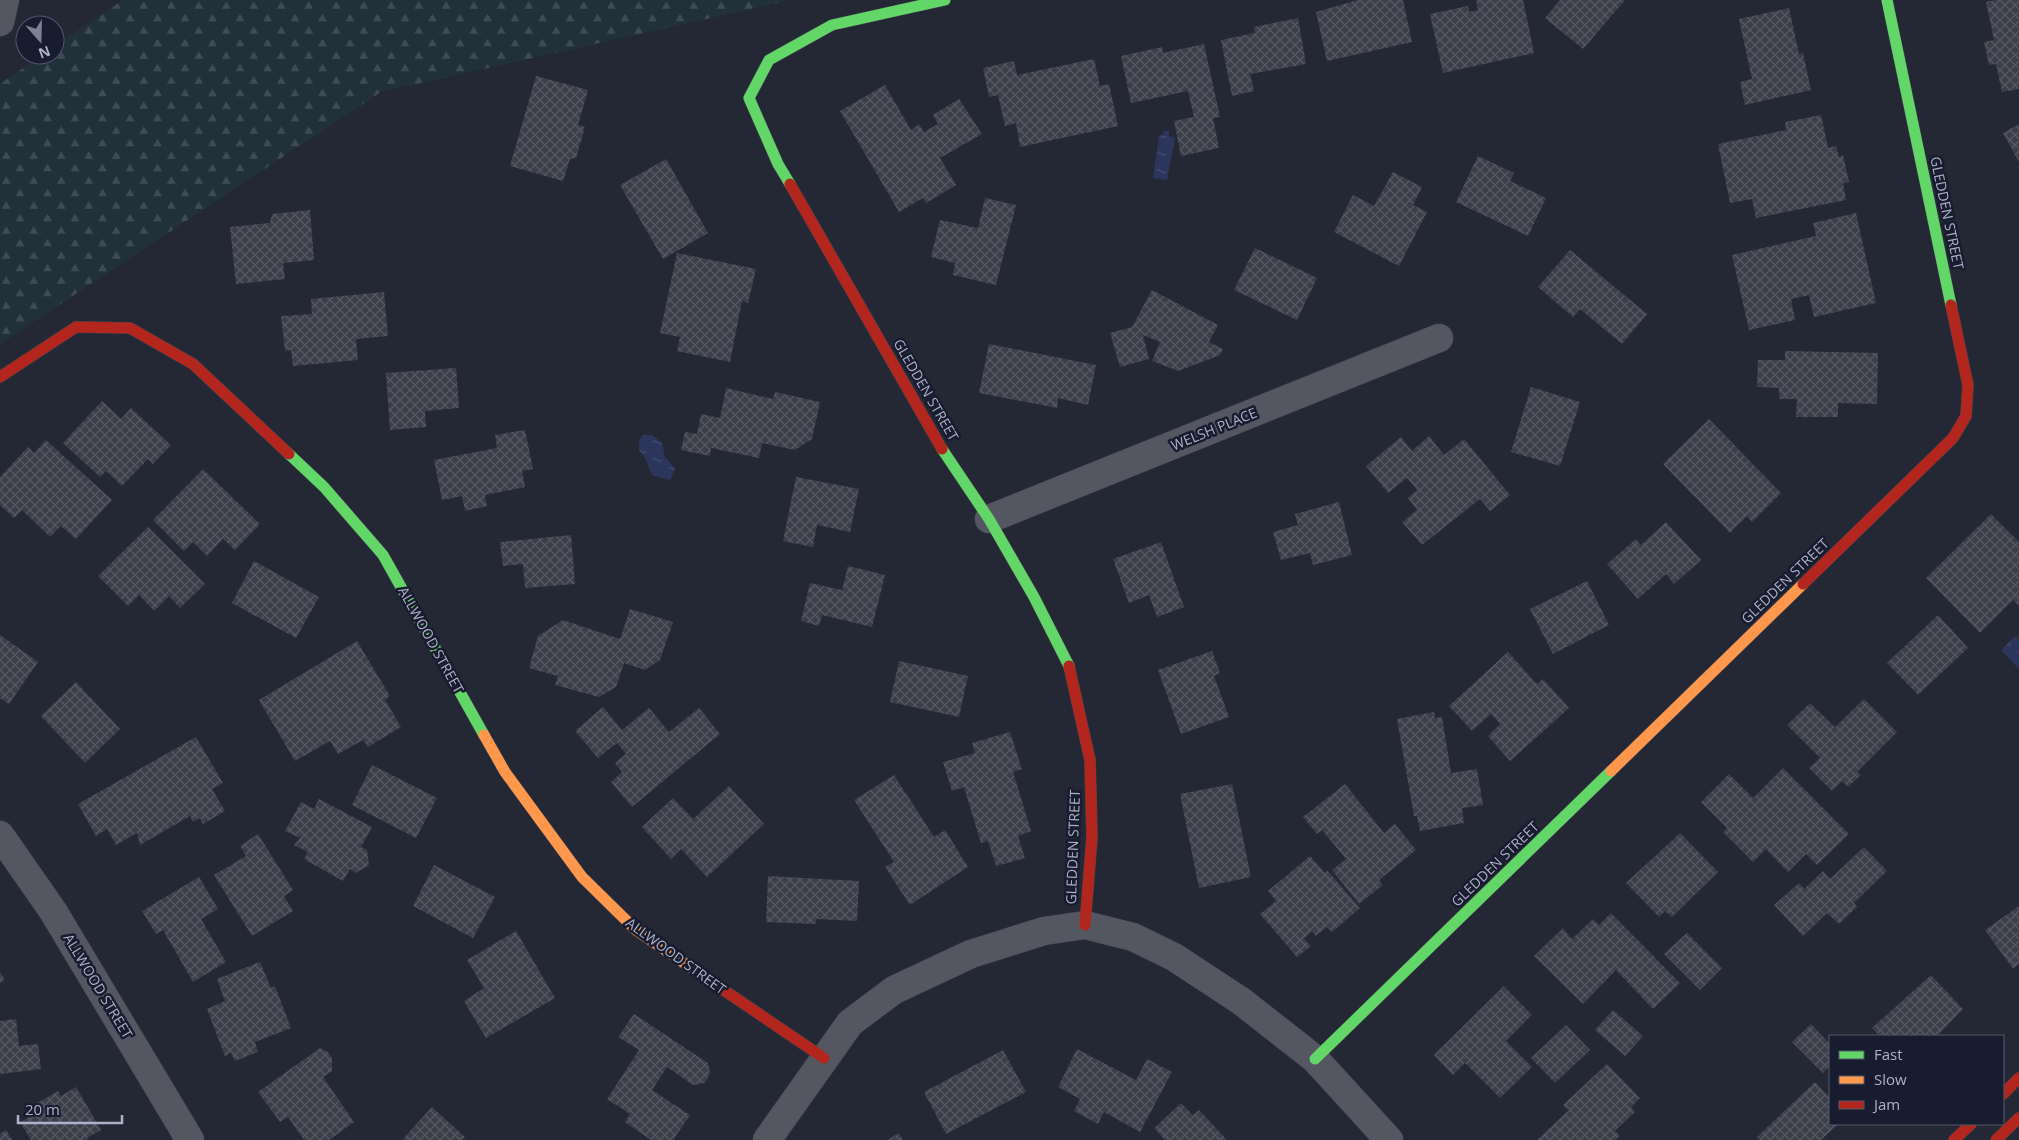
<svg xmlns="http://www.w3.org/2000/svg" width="2019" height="1140" viewBox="0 0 2019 1140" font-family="'Open Sans',sans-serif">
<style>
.forest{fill:url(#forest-firs)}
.water{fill:url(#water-ripples)}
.building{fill:url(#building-cross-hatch)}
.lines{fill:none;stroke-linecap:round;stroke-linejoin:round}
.street-casing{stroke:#41434d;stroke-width:29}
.fast-casing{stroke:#41434d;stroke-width:12}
.slow-casing{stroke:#41434d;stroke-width:12}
.jam-casing{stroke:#41434d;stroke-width:12}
.street{stroke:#545762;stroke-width:28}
.fast{stroke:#63d668;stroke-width:11}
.slow{stroke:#ff974d;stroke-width:11}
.jam{stroke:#b3261e;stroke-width:11}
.labels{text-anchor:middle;stroke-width:5;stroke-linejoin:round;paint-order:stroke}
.street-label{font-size:14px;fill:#adb1c7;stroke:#181c2f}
</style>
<defs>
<pattern id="forest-firs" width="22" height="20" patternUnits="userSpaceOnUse" patternTransform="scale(1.25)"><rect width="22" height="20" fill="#21313a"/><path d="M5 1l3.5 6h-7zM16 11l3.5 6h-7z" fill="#3f4c55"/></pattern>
<pattern id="water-ripples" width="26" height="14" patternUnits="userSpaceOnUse" patternTransform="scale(1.25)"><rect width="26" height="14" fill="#2c355b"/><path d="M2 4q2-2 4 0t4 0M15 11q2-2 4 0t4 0" fill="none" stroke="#485071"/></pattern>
<pattern id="building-cross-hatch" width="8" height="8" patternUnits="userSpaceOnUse" patternTransform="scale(1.25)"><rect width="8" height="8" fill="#3c3f4a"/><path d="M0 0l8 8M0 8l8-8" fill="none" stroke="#565863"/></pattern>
</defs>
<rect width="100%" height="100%" fill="#242834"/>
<path class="forest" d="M123 0H791L381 92 0 344V84L42 55H55V46Z"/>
<g class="water">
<path d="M1164 131H1169V136L1175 138 1167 180 1153 178 1159 136 1162 135Z"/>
<path d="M643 435H652L662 443 665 457 675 469 670 480 652 475 645 458 639 450V441Z"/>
<path d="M2015 636 2019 640V669L2001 650Z"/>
</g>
<g class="building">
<path d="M1358 0H1403L1412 42 1327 61 1316 12Z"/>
<path d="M1476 0H1523L1534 53 1443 73 1430 14 1468 6 1469 12 1478 10Z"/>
<path d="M1560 0H1625L1583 49 1545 18Z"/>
<path d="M1996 0H2019V89L2002 92 1996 64 1989 65 1984 42 1994 40 1986 2Z"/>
<path d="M1789 8 1799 54 1803 53 1811 90 1745 105 1740 82 1752 79 1739 19Z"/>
<path d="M1298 18 1306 64 1250 74 1254 91 1232 96 1221 40 1255 33 1254 27Z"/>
<path d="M1204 44 1220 117 1213 118 1219 148 1181 156 1174 121 1194 117 1188 91 1131 103 1121 56 1162 47 1163 53Z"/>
<path d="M1094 59 1100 86 1109 84 1118 126 1020 147 1016 123 1005 126 998 95 989 97 983 68 1014 61 1017 75Z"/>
<path d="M536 76 588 90 578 125 585 127 576 158 570 159 563 181 510 166Z"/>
<path d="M885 85 911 130 919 124 924 132 938 124 933 115 959 99 982 134 940 158 956 185 926 203 923 198 899 212 840 111Z"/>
<path d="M1821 115 1828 148 1836 146 1839 157 1843 155 1849 182 1843 183 1846 200 1756 218 1752 199 1730 203 1718 144 1786 130 1785 122Z"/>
<path d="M2019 124V162L2003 133Z"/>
<path d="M1478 156 1514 173 1510 181 1546 198 1528 236 1456 202Z"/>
<path d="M666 159 708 233 663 259 620 185Z"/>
<path d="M1393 172 1422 187 1413 205 1427 212 1399 266 1334 232 1353 195 1374 206Z"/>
<path d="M985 198 1016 205 996 285 953 275 955 263 931 257 940 220 978 228Z"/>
<path d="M310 210 314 260 283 263 285 279 236 284 230 227 270 223 272 214Z"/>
<path d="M1856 213 1876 303 1814 317 1809 295 1791 299 1795 320 1749 330 1732 255 1816 236 1813 223Z"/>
<path d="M1255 248 1317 278 1297 320 1234 290Z"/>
<path d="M1570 250 1647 314 1622 344 1580 309 1573 317 1538 287Z"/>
<path d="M677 253 756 269 748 303 742 301 730 362 677 351 680 337 660 333Z"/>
<path d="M1152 290 1218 325 1209 342 1223 349 1220 355 1178 371 1152 361 1160 342 1143 335 1149 359 1120 367 1110 333 1132 327Z"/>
<path d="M384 292 388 336 356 339 358 360 293 366 291 350 285 351 281 316 312 314 311 299Z"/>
<path d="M989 344 1096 365 1088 405 1058 398 1057 408 979 393Z"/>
<path d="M1785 351 1878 353 1877 404 1838 403V417H1796L1797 399H1779V388L1757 387 1758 360H1785Z"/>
<path d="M456 368 459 408 425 411 426 427 390 430 386 373Z"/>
<path d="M1531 387 1580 402 1560 466 1511 452Z"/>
<path d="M726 388 773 399 775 392 820 402 812 439 795 450 762 443 759 458 711 448 710 456 681 450 685 432 697 434 701 414 720 418Z"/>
<path d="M102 401 121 419 131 408 171 445 153 464 148 459 122 486 106 471 100 477 63 443Z"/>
<path d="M1709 419 1781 493 1752 522 1747 516 1730 533 1663 464Z"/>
<path d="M525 430 533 469 522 471 525 487 485 495 487 506 465 511 462 496 442 500 434 460 497 448 495 435Z"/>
<path d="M1429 436 1444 455 1464 439 1510 495 1490 511 1480 499 1422 545 1402 522 1417 510 1408 498 1417 490 1407 478 1388 493 1366 466 1401 437 1412 451Z"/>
<path d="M46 440 112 500 76 539 61 526 50 537 22 510 14 518 0 505V477L28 447 34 453Z"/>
<path d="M203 469 260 524 235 550 223 539 207 556 193 542 184 551 153 520Z"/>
<path d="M796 477 859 489 850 532 817 525 813 547 783 541Z"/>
<path d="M1339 502 1352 555 1313 565 1310 553 1281 560 1273 532 1298 525 1295 514Z"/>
<path d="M1991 514 2019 542V606L2013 600 1980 633 1926 578Z"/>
<path d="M1666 522 1701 560 1674 584 1666 574 1638 599 1607 564 1636 539 1641 545Z"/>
<path d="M148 527 205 584 180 608 169 596 154 611 139 595 128 606 98 576Z"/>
<path d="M571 535 575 584 525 588 523 564 503 566 500 542Z"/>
<path d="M1161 542 1184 607 1157 617 1149 595 1129 603 1113 559Z"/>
<path d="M254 561 319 597 296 638 232 603Z"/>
<path d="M848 566 885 575 872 627 822 615 819 626 801 621 810 583 842 590Z"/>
<path d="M1587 581 1609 625 1553 654 1530 609Z"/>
<path d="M630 609 673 622 660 660 645 670 624 663 616 687 599 697 555 685 558 676 529 668 538 636 563 620 620 639Z"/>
<path d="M1938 615 1968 648 1918 695 1887 663Z"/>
<path d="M0 635 38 662 9 704 0 698Z"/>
<path d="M357 641 390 696 385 700 401 727 368 747 363 740 338 754 330 741 295 761 259 700Z"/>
<path d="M1212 651 1220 673 1214 676 1229 717 1181 734 1158 670Z"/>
<path d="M1508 652 1537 684 1543 679 1569 708 1510 761 1488 736 1500 724 1491 714 1472 731 1449 706Z"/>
<path d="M899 661 968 676 959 717 890 702Z"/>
<path d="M76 682 120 729 85 763 41 716Z"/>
<path d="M1864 699 1897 732 1857 772 1861 775 1848 787 1842 781 1832 791 1809 768 1820 758 1787 725 1810 703 1835 727Z"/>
<path d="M603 707 622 730 649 708 669 732 699 708 720 734 632 807 611 782 622 772 615 763 626 754 617 743 598 758 575 731Z"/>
<path d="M1434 712 1435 718 1442 717 1451 773 1477 769 1483 805 1462 808 1464 823 1420 831 1417 816H1414L1397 719Z"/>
<path d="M1010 732 1022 769 1013 772 1031 831 1018 836 1025 858 996 866 988 841 981 843 964 787 952 791 943 762 975 753 972 743Z"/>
<path d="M196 737 223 783 212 789 225 811 203 824 200 818 193 822 190 816 140 845 137 833 116 845 107 829 96 836 78 804Z"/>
<path d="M372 765 437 798 416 838 352 805Z"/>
<path d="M1783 768 1849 834 1817 865 1806 854 1788 872 1766 849 1753 862 1723 832 1727 828 1701 802 1729 774 1753 798Z"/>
<path d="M894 775 934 837 945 830 968 867 910 905 885 867 894 862 854 800Z"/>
<path d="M1232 784 1251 877 1199 888 1180 794Z"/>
<path d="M1345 784 1384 833 1395 824 1416 850 1379 880 1383 885 1359 904 1332 870 1346 859 1322 830 1317 834 1303 817Z"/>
<path d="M729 786 764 824 707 877 681 849 671 859 642 827 673 798 693 819Z"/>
<path d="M319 799 372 827 361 847 367 850 369 865 356 873 350 869 343 881 304 859 308 852 294 845 300 838 285 831 301 802 314 809Z"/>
<path d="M1680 833 1718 872 1672 917 1665 911 1659 917 1626 883Z"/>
<path d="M258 834 293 890 284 896 293 911 252 936 214 875 246 856 240 846Z"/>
<path d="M1864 847 1887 871 1854 903 1857 907 1839 924 1827 913 1803 936 1774 905 1799 883 1804 889 1823 871 1830 879Z"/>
<path d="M1310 856 1325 873 1327 870 1360 908 1332 932 1327 927 1316 936 1312 931 1304 939 1311 946 1297 957 1260 914 1276 901 1268 891Z"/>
<path d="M434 865 495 897 473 938 413 906Z"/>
<path d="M768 876 859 881 857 921 816 919V924L766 922Z"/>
<path d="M199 877 218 909 201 919 226 962 193 982 163 930 156 934 142 911Z"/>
<path d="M2019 906V964L2013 969 1985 930Z"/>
<path d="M1611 913 1680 983 1653 1009 1616 970 1583 1004 1534 956 1563 928 1572 939 1593 919 1599 925Z"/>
<path d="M516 931 555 998 486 1038 464 1001 484 988 467 960Z"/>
<path d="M1687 933 1722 968 1700 990 1664 954Z"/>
<path d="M260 962 271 988 275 986 291 1028 255 1042 258 1052 235 1061 231 1053 225 1056 207 1009 225 1001 217 979Z"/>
<path d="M0 972 5 980 0 983Z"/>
<path d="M1931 975 1963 1009 1937 1036H1880L1872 1028Z"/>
<path d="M1504 986 1532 1015 1506 1041 1532 1067 1500 1098 1465 1063 1453 1075 1434 1055Z"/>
<path d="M1613 1010 1643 1036 1625 1056 1595 1030Z"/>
<path d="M634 1014 708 1063 710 1073 705 1083 693 1085 667 1067 652 1090 690 1115 673 1140H651L625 1122 630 1114 607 1099 639 1050 618 1037Z"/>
<path d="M16 1019 19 1046 38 1044 41 1069 0 1074V1021Z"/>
<path d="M1811 1024 1830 1044V1066L1823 1073 1792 1042Z"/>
<path d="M1566 1025 1590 1050 1555 1083 1531 1058Z"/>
<path d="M320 1048 328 1052 332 1058V1071L323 1077 354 1122 329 1140H304L288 1117 280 1122 258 1092Z"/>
<path d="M1077 1049 1136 1080 1147 1059 1172 1072 1140 1132 1104 1112 1098 1124 1074 1111 1080 1099 1058 1087Z"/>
<path d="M1003 1050 1026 1092 946 1134 924 1092Z"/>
<path d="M1607 1064 1640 1098 1631 1107 1635 1112 1615 1131 1620 1136 1615 1140H1537L1569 1110 1563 1105Z"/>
<path d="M1815 1082 1830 1098V1124H1838L1821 1140H1760L1757 1137Z"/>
<path d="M76 1087 101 1130 87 1138 88 1140H31L20 1122 38 1112 34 1105 58 1091 61 1096Z"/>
<path d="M1181 1103 1193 1115 1199 1110 1227 1140H1165L1154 1128Z"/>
<path d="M432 1107 465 1137 462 1140H402Z"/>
<path d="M6 1130 12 1140H0V1134Z"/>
<path d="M899 1133 903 1140H888Z"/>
</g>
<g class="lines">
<g class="street-casing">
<g id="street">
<path d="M0 22 5 0"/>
<path d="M989 519 1439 338"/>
<path d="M0 835 53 911 190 1140"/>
<path d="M767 1140 850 1023 894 990 971 954 1044 931 1085 925 1133 937 1174 957 1241 1001 1315 1059 1389 1140"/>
</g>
</g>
<g class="fast-casing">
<g id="fast">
<path d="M1887 0 1951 305"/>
<path d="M790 184 778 164 749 98 769 60 832 25 945 0"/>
<path d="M942 449 989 519 1034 597 1069 666"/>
<path d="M289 454 324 487 383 555 484 735"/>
<path d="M1315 1059 1611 771"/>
</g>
</g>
<g class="slow-casing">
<g id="slow">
<path d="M484 735 505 772 582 877 636 930 700 974"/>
<path d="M1611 771 1803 584"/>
</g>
</g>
<g class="jam-casing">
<g id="jam">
<path d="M790 184 942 449"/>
<path d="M0 377 76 327 130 328 193 364 289 454"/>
<path d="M1803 584 1953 438 1966 416 1968 385 1951 305"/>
<path d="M1069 666 1090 760 1092 837 1085 925"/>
<path d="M700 974 824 1058"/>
<path d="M2003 1094 2019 1078"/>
<path d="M1954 1140 1971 1124"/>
<path d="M1996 1140 2019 1118"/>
</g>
</g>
<use href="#street" class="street"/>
<use href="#fast" class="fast"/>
<use href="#slow" class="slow"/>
<use href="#jam" class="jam"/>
</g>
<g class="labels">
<g class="street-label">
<text transform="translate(1947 213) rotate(78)" y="5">GLEDDEN STREET</text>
<text transform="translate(926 390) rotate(60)" y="5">GLEDDEN STREET</text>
<text transform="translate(1214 429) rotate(-22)" y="5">WELSH PLACE</text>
<text transform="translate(1785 581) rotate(-44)" y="5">GLEDDEN STREET</text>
<text transform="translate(431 640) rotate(61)" y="5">ALLWOOD STREET</text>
<text transform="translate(1073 847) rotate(-88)" y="5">GLEDDEN STREET</text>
<text transform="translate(1495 864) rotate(-44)" y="5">GLEDDEN STREET</text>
<text transform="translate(676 956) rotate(36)" y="5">ALLWOOD STREET</text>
<text transform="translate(98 986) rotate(59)" y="5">ALLWOOD STREET</text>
</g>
</g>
<rect x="1829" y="1035" width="175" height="90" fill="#181c2f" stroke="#54586c"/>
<rect x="1839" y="1051" width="25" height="8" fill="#63d668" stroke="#54586c"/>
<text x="1874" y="1060" font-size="15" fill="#adb1c7">Fast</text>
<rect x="1839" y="1076" width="25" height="8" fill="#ff974d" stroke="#54586c"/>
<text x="1874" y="1085" font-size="15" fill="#adb1c7">Slow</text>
<rect x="1839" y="1101" width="25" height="8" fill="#b3261e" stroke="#54586c"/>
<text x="1874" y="1110" font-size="15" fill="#adb1c7">Jam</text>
<g transform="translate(40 40) rotate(160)"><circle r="24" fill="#181c2f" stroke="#54586c"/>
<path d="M0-4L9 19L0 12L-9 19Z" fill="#7d8194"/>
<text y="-8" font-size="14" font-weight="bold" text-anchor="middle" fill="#adb1c7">N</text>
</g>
<path d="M18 1115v8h104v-8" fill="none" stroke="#adb1c7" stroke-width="2.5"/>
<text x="25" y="1115" font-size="15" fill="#adb1c7" stroke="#181c2f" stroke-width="4" paint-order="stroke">20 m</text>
</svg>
